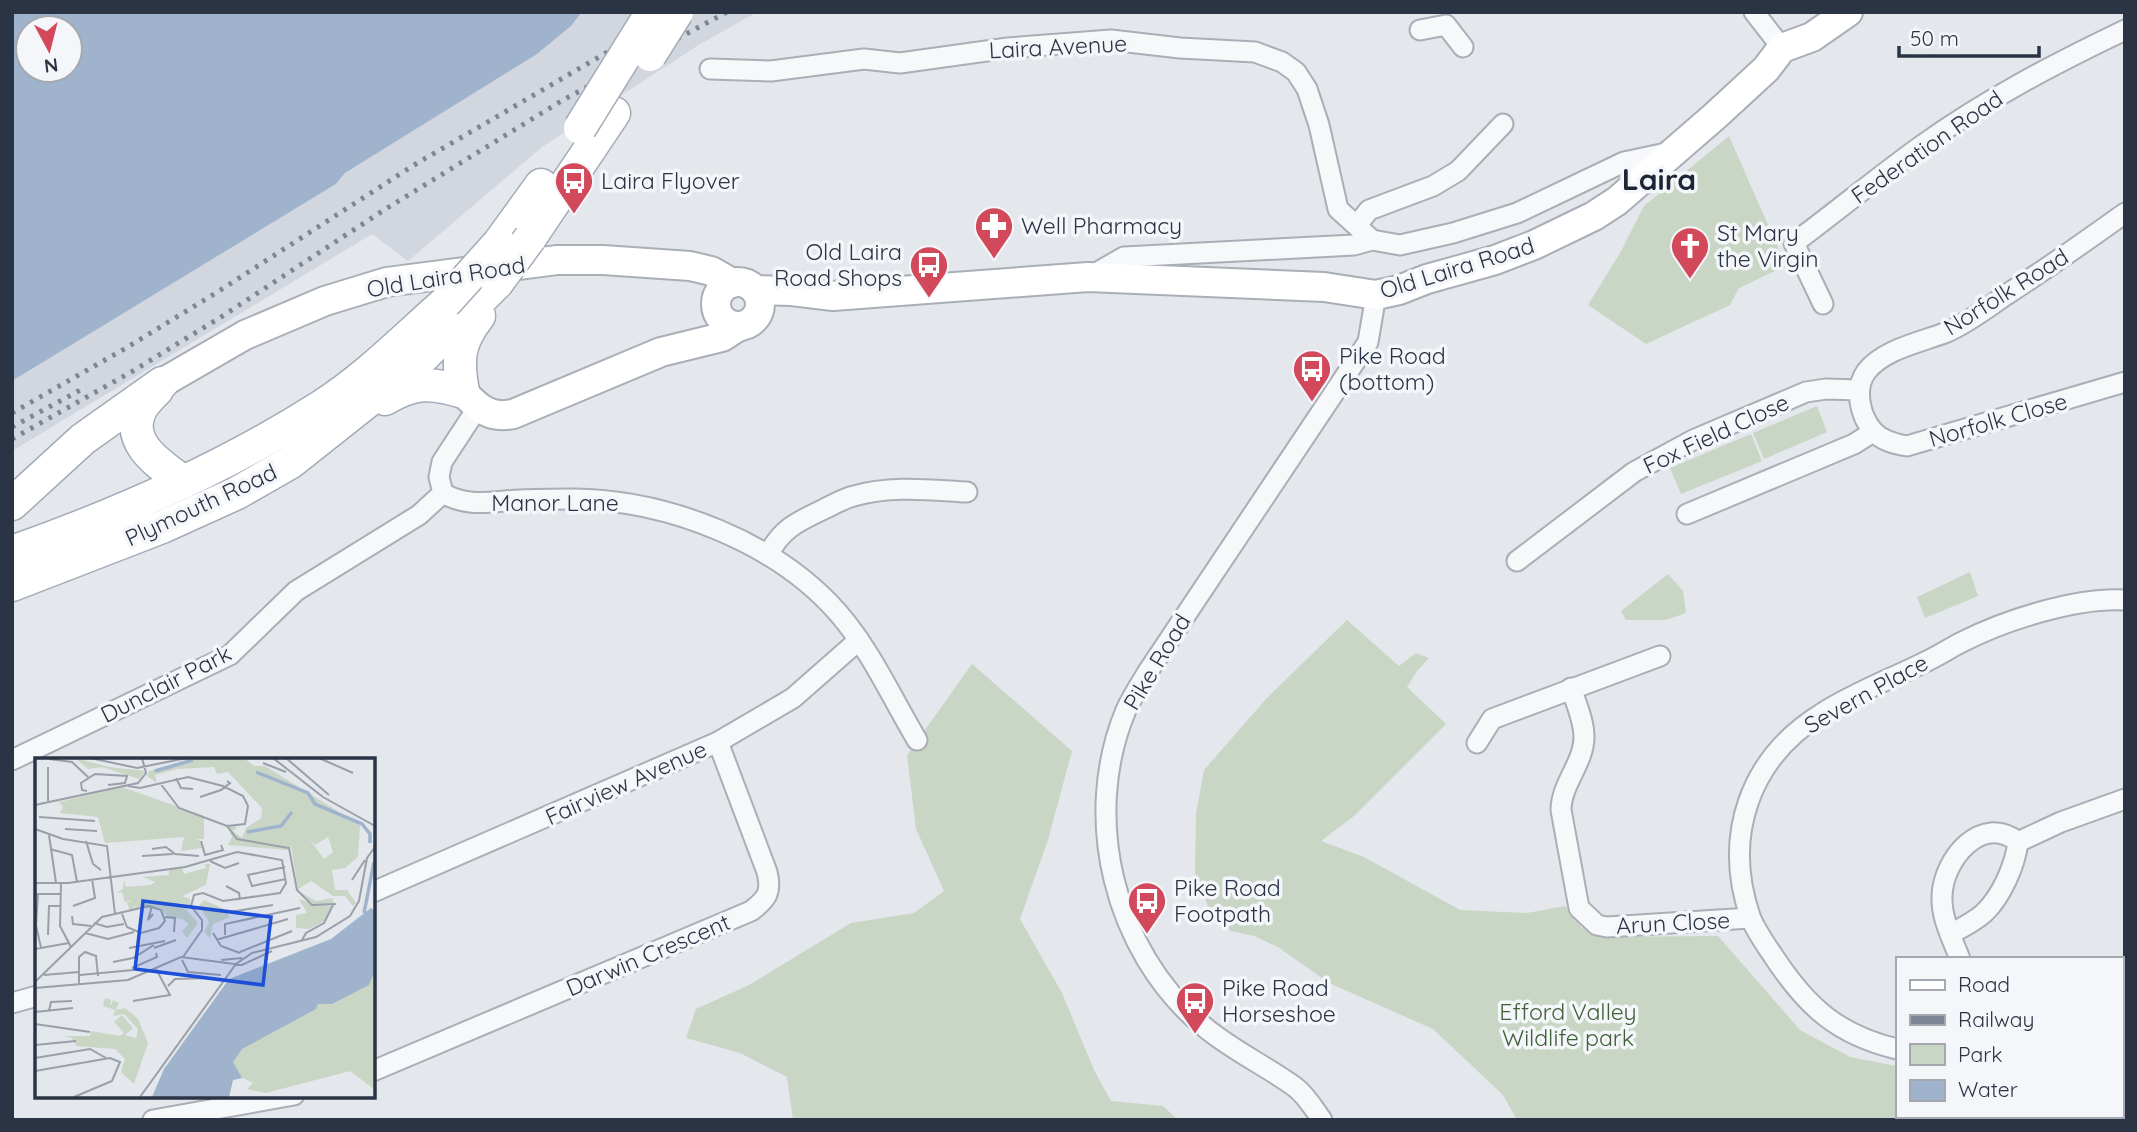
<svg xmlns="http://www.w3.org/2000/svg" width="2137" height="1132" viewBox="0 0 2137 1132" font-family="Quicksand,sans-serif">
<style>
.built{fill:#d2d6de}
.green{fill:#c9d6c5}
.water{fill:#9fb4cc;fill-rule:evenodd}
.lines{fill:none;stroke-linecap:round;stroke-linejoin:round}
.minor-casing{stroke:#a9aeb7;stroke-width:23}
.secondary-casing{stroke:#a9aeb7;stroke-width:32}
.primary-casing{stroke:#a3abb8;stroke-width:35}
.minor{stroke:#f7f8fa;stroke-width:19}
.secondary{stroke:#fff;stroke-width:28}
.primary{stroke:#fff;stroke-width:32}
.rail{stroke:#7d8696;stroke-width:5;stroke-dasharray:3.5 7;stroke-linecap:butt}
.primary-bridge-casing{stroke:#a3abb8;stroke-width:35;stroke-linecap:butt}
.primary-bridge{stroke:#fff;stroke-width:32}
.labels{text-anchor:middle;stroke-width:7;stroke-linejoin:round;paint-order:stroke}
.street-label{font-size:23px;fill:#2b3445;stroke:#f4f6f9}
.poi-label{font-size:23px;fill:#2b3445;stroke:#f4f6f9;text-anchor:start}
.park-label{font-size:23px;fill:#3f6138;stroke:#f4f6f9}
.district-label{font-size:30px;font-weight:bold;fill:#1d2536;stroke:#f4f6f9}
.inset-river{fill:none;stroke:#9fb4cc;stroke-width:3.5}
.inset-road{fill:none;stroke:#9a9fa9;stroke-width:2}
.view{fill:#1d4ed8;fill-opacity:0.15;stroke:#1d4ed8;stroke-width:3.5}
.inset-edge{fill:none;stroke:#2b3445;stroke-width:3.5}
</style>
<rect width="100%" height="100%" fill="#e4e7ec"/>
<path class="built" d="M582 12H757L697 46 542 147 408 261 372 234 12 451V381L336 184 345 173 537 54 571 26Z"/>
<g class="green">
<path d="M1729 136 1786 266 1739 288 1730 305 1646 344 1588 305 1620 253 1644 206Z"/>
<path d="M1817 406 1827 432 1764 459 1753 433Z"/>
<path d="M1751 434 1762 461 1681 494 1670 468Z"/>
<path d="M1970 572 1978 596 1925 618 1917 597Z"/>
<path d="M1668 574 1683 591 1686 613 1666 620H1626L1621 611Z"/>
<path d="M1347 620 1399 666 1416 653 1429 658 1417 671 1407 687 1446 724 1354 816 1321 841 1364 857 1460 910 1527 913 1565 906 1582 928 1604 937 1718 936 1800 1030 1850 1057 1897 1066V1116H2121V1053L2125 1051V1120H1517L1503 1095 1433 1029 1329 983 1278 947 1254 936 1231 931 1212 917 1195 873 1196 814 1204 770 1266 699Z"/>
<path d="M972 664 1072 751 1048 840 1020 919 1062 993 1094 1070 1111 1101 1163 1106 1178 1120H793L787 1077 740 1053 686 1038 696 1009 749 985 851 923 914 913 944 891 916 829 907 755Z"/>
</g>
<path class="water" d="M12 12H582L571 26 537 54 345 173 336 184 12 381ZM28 28H70V70H28Z"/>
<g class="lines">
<g class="minor-casing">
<g id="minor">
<path d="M1754 12 1782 48"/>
<path d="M1420 30 1446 25 1463 47"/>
<path d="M710 69 771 71 864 59 900 63 1008 48 1111 40 1180 48 1255 52 1282 62 1296 72 1307 89 1319 125 1338 209 1372 240"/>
<path d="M2125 213C2086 241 2046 269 2006 295 1987 308 1968 323 1947 332 1922 342 1883 349 1866 372 1854 389 1860 416 1873 431 1882 441 1895 444 1907 446L2125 382"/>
<path d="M1357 225 1369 210 1433 186 1458 171 1503 124"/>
<path d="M1089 277 1124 257 1354 245 1372 240 1400 245 1453 233 1517 213 1624 162 1671 152"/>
<path d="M1823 304 1794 243C1837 211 1878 177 1921 146 1985 100 2054 64 2125 30"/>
<path d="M478 407 442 462 439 477 443 493C467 508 493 501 520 500 538 499 556 499 574 499 667 500 777 542 839 614 871 651 892 698 917 740"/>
<path d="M1687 514 1854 444 1873 432"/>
<path d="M768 555C781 530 795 523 820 511 831 506 842 499 854 496 891 485 930 490 967 492"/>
<path d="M1517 561 1634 472 1693 440 1806 392 1826 389 1859 390"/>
<path d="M1571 688C1576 703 1584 721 1584 737 1584 763 1561 784 1561 810L1579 908 1597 925 1607 927 1750 918"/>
<path d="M1477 743 1492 719 1660 656"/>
<path d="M12 760 230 655 296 591 419 515 443 493"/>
<path d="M2018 842 2061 822 2125 799"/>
<path d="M373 892 718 742 793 698 859 640"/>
<path d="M1950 934C1962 928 1974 922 1984 913 2001 897 2015 866 2018 842 1982 813 1943 859 1942 896 1941 918 1952 938 1960 959"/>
<path d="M12 1003 37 996"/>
<path d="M2121 1030 2125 1029"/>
<path d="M1897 1049C1838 1035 1807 1007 1774 957 1766 945 1755 930 1750 916 1723 836 1749 759 1821 714 1853 693 1891 679 1925 662 1938 656 1950 648 1962 642 2005 620 2077 597 2125 600"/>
<path d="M373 1071 751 911C767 899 772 892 767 872L718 742"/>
<path d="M153 1120 294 1095"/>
<path d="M1322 1120C1314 1109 1306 1095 1295 1087 1265 1065 1231 1050 1202 1025 1114 951 1081 817 1126 710 1132 697 1140 685 1147 673L1368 342 1376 295"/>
</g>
</g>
<g class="secondary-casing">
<g id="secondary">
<circle cx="738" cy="304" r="22"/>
<path d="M755 290 792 291 833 296 1088 277 1324 287 1376 295 1399 290 1427 279 1495 260 1534 245 1594 216 1617 201 1715 116 1766 69 1782 48 1812 37 1848 12"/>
<path d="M162 383 245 335 325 301 387 282 557 260H603L690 266 711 271 732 283"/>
<path d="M463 392C478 408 490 419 513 414L661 352 722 337 739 326"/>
</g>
</g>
<g class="primary-casing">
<g id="primary">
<path d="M530 238 614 113"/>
<path d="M499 243 541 185"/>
<path d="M157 390C152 395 146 401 142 407 123 442 159 464 184 482"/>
<path d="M385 399C414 382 431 382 463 392 457 359 458 343 479 316"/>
<path d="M12 504 83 439 162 383"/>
<path d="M12 552C120 514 225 468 322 406 366 378 405 338 445 303"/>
<path d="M12 585 162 527 237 493 291 462 421 359 497 283"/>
</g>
</g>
<use href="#minor" class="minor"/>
<use href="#secondary" class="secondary"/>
<use href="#primary" class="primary"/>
<g class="rail">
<path d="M12 413 126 348 219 291 414 165 676 12"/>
<path d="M12 427 86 387"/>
<path d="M12 439 133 371 221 317 384 210 563 100 727 12"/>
</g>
<g class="primary-bridge-casing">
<g id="primary-bridge">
<path d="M650 55 677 12"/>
<path d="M580 128 652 12"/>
<path d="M497 283 530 238"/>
<path d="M445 303 499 243"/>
</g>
</g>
<use href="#primary-bridge" class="primary-bridge"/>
</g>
<defs>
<g id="bus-pin" transform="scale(2.0125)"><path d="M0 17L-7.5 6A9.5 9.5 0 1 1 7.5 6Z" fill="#d1495b" stroke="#f4f6f9"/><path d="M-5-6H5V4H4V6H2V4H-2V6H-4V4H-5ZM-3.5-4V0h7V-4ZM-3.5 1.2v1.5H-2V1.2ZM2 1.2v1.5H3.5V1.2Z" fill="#fff"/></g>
<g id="pharmacy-pin" transform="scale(2.0125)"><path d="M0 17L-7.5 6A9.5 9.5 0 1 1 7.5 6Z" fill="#d1495b" stroke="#f4f6f9"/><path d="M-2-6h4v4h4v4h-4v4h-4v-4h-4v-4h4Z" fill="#fff"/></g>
<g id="church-pin" transform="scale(2.0125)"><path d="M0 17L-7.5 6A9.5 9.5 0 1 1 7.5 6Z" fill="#d1495b" stroke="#f4f6f9"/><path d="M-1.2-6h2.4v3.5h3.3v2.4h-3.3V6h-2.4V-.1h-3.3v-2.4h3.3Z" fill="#fff"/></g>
</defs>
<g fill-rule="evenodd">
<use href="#bus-pin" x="574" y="181"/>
<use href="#pharmacy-pin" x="994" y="226"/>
<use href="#church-pin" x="1690" y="246"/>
<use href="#bus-pin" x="929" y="265"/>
<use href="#bus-pin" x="1312" y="369"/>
<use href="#bus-pin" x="1147" y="901"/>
<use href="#bus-pin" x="1195" y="1001"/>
</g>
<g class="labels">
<g class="street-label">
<text transform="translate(1058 47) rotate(-3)" y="8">Laira Avenue</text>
<text transform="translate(1927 147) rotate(-35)" y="8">Federation Road</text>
<text transform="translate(1457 268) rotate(-17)" y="8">Old Laira Road</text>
<text transform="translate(446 277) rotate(-9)" y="8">Old Laira Road</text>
<text transform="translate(2006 292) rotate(-32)" y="8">Norfolk Road</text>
<text transform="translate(1998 420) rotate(-16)" y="8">Norfolk Close</text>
<text transform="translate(1716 434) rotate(-25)" y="8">Fox Field Close</text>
<text x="555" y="511">Manor Lane</text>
<text transform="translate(201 505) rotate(-25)" y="8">Plymouth Road</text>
<text transform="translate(1157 662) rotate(-59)" y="8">Pike Road</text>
<text transform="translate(166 684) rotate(-27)" y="8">Dunclair Park</text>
<text transform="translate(1866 694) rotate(-29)" y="8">Severn Place</text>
<text transform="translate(626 783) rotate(-24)" y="8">Fairview Avenue</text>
<text transform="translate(1673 923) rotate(-3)" y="8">Arun Close</text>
<text transform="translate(648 955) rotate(-23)" y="8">Darwin Crescent</text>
</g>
<g class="poi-label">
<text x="601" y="189">Laira Flyover</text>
<text x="1021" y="234">Well Pharmacy</text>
<text x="1717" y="241">St Mary<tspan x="1717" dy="26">the Virgin</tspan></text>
<text x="902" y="260" text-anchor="end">Old Laira<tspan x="902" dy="26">Road Shops</tspan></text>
<text x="1339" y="364">Pike Road<tspan x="1339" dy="26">(bottom)</tspan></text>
<text x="1174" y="896">Pike Road<tspan x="1174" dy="26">Footpath</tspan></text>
<text x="1222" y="996">Pike Road<tspan x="1222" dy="26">Horseshoe</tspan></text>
</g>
<g class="park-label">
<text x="1568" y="1020">Efford Valley<tspan x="1568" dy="26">Wildlife park</tspan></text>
</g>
<g class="district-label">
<text x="1659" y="190">Laira</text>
</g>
</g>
<g transform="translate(35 758)">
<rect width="340" height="340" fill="#e4e7ec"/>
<path d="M40 0 74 9 110 13 104 21 67 9 53 11ZM159 0H209L219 8H230L325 67 323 99 310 110 297 112 300 132H312L321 145 318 148 310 138H298L276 123 263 131 256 88 253 92 193 87 197 79 193 68 203 69 198 73 207 80 211 70 226 60 227 50 193 14 182 16 179 9 142 11 120 17 122 25 112 18 114 13ZM273 79 280 87 293 79 298 94 289 101ZM87 29 169 58V81H160L165 82 167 90 146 93 149 79 70 85 63 59 25 55 28 49 24 44ZM170 106H175L171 127 147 138 155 141V149L145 145 163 165 152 180 147 173 154 166 147 161 132 158 125 150 101 151 98 145 100 151 95 153 92 145 97 142 90 144 87 134 81 135 88 131 89 121 91 129 116 127 120 124 108 119 134 117V112L147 110 149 116 171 110ZM265 134 281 143 297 140 299 145 289 148H297L290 163 274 171 261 170V157L272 155 264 141 278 146ZM169 142 187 150 195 159 178 166 175 180 169 174 174 164 164 148ZM339 162V331L315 313 231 335 212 331 218 325 208 320 198 322 194 339H140ZM70 240 76 242 75 249 78 242 84 245 81 252 90 250 103 261 113 285 99 326 86 314 90 301 80 291 41 288 37 280 28 278H55L56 273 85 278 89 275 79 264 87 257 98 270 90 277 101 280 103 271 89 256 78 258 80 252 68 248Z" fill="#c9d6c5" fill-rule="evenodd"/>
<path d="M336 150 339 152V215L334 227 297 246H283L281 251 207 291 198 304 207 320 198 322 194 339H117L129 311 194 221 296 181Z" fill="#9fb4cc"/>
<path class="inset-river" d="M120 13 158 2M221 14 273 35 280 46 327 66 335 76V85M212 74 246 68 257 54M329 155 339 104"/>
<path class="inset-road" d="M55 0 102 10 152 0M238 0 288 39 340 68M251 0 294 37M284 0 318 15M14 1 37 4 53 19M228 5 251 14M13 9V43M141 20 146 30 158 31M125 25 144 50 192 68M93 28 105 30 153 19 188 28 208 38 213 48 210 66 192 68M52 33 47 32 46 25 60 16 92 18 90 25 73 27M165 39 186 32 195 25 192 23M0 47 103 25 111 15 107 0M4 59 60 63M192 68 202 81 254 90 262 132 277 147 301 146M0 71 28 81 72 88 80 156M30 71 62 73M14 77 21 125M51 83 58 106 66 112M166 83 170 97 188 92 186 87M15 91 37 97 42 124M117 91 131 89 140 96 164 98M107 98 138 96M175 103 190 110 204 105M250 109 213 117 217 128 251 121M317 122 330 102M0 125H33L150 109 202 94 247 102 251 125 245 135 188 143 168 135 159 137 156 148 167 162V172L148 199M26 125 25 168 36 189M191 128 204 135 205 142M1 136H26M3 136 1 167 6 190M38 148 60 140 57 121M117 148 113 162 118 156M195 154 238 147M37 158 38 166 56 168M130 159 140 160 139 174M59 165 72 169 89 166M50 175 73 181 99 174M178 175 186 188 205 195M13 177 14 148H26M190 177V166L265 150M181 182 253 161M267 182 271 175 289 165 298 147M94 190 130 183M119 190 141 182M0 191 34 185M205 194 257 173M147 202 153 214 186 217M186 202 207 200M78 204 98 200 119 187M97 210 122 199 121 195M9 217 44 214M45 217 98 212M0 224 67 159 114 148 126 152 130 163 124 170 106 175 92 169 87 156M44 226V199L50 194 61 198 63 218M133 228 140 221 173 220M0 230 93 222 146 199 207 207 237 193M98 243 135 237 121 211M14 253 16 244 37 243M0 254 38 250M0 266 55 274M0 287 41 283M0 300 55 291 71 300M0 313 75 300 85 304 77 323 39 339M105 339 201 206 217 195 281 179 315 158 324 143 332 100 340 89"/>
<path class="view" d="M108 143 236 159 228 227 100 211Z"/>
<rect width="340" height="340" class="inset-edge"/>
</g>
<rect width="2137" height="1132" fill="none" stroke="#2b3445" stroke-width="28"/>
<rect x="1896" y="957" width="228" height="161" fill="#f4f6f9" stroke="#a4a8b1" stroke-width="2"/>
<rect x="1910" y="980" width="35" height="10" fill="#ffffff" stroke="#a4a8b1" stroke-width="2"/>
<text x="1958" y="992" font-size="21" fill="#2b3445">Road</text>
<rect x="1910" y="1015" width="35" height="10" fill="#7d8696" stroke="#a4a8b1" stroke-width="2"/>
<text x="1958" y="1027" font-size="21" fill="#2b3445">Railway</text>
<rect x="1910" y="1044" width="35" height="21" fill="#c9d6c5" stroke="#a4a8b1" stroke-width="2"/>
<text x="1958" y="1062" font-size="21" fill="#2b3445">Park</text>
<rect x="1910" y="1080" width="35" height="21" fill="#9fb4cc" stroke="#a4a8b1" stroke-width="2"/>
<text x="1958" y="1097" font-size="21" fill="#2b3445">Water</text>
<g transform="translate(49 49) rotate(173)"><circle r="33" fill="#f4f6f9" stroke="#a4a8b1" stroke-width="2"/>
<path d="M0-5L12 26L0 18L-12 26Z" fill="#d1495b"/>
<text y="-10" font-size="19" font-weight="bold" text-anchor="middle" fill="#2b3445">N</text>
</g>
<path d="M1899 46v10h140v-10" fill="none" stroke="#2b3445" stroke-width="3.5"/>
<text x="1910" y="46" font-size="21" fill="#2b3445" stroke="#f4f6f9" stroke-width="5" paint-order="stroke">50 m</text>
</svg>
